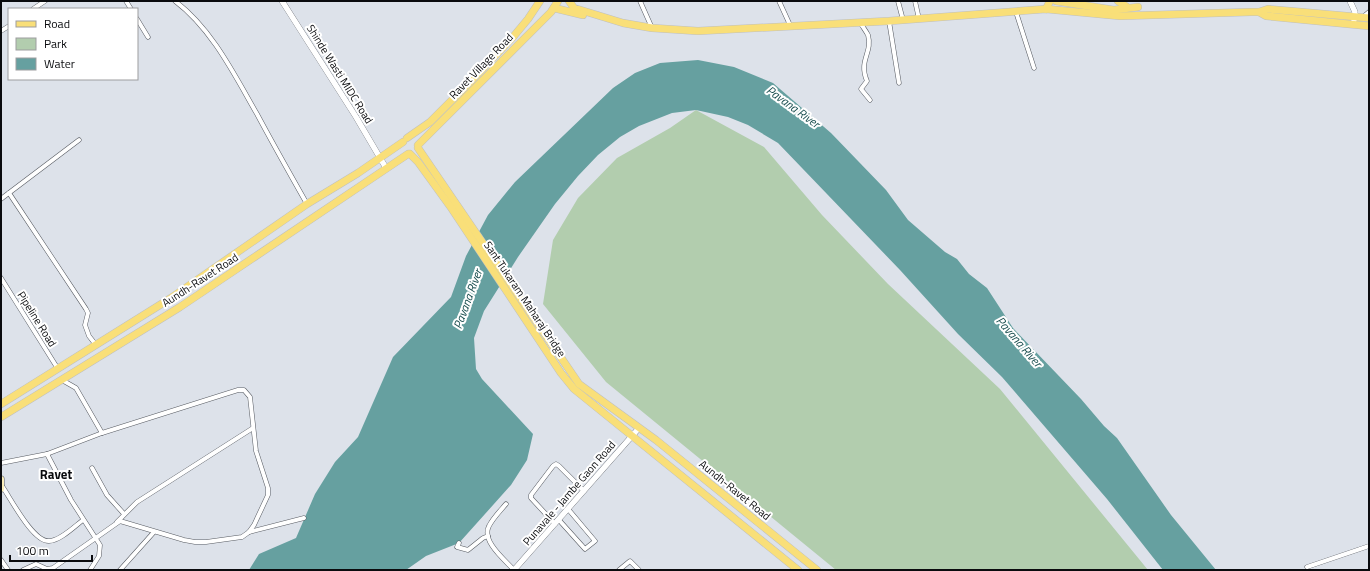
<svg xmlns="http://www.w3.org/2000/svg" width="1370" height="571" viewBox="0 0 1370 571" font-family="'Titillium Web',sans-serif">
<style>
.green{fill:#b2cdae}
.water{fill:#66a0a0}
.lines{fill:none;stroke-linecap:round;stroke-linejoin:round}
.minor-casing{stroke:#575b62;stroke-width:5}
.tertiary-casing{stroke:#575b62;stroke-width:6}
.secondary-casing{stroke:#575b62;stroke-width:7}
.primary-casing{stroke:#bfc0c0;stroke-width:8}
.minor{stroke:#fff;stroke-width:4}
.tertiary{stroke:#fff;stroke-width:5.5}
.secondary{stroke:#fcefbc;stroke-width:6}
.primary{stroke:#f9df79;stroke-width:7}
.labels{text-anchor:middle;stroke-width:4;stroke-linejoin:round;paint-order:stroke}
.street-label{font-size:11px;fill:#0a0b0e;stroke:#fff}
.water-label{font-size:12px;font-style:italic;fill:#1a4e4f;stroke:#fff}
.quarter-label{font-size:13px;font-weight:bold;fill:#0a0b0e;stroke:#fff}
</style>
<rect width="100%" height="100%" fill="#dde2ea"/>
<path class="green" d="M696 110 764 147 822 215 888 284 1000 389 1148 570H836L606 382 543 304 553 240 578 198 617 158 670 128Z"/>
<path class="water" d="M698 60 734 67 773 83 831 133 886 190 908 220 945 252 957 259 969 274 987 288 1013 328 1081 399 1104 426 1117 438 1171 515 1216 570H1163L1107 499 1002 377 958 334 900 270 778 143 748 125 728 117 696 110 672 113 639 126 620 137 598 155 578 176 555 204 518 257 484 311 474 338 476 369 482 379 533 434 527 460 511 485 459 543 426 556 406 570H249L259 554 296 538 315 494 335 462 358 437 393 357 451 297 466 256 488 215 515 182 613 88 635 73 660 63Z"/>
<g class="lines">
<g class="minor-casing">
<g id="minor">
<path d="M126 1 131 9"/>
<path d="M175 1C212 29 234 74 257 114 273 144 290 174 307 204"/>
<path d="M640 1 652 28"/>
<path d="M779 1 790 25"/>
<path d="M898 1 903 20"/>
<path d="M915 1 919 19"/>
<path d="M33 9 45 1"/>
<path d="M1016 12 1034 68"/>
<path d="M1363 17 1369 12"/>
<path d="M137 19 148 37"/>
<path d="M889 21 899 83"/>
<path d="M860 22C862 26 866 31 868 35 873 53 858 60 867 81L861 89 870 100"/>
<path d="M1 31 9 26"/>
<path d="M9 193 86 309 88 313 85 325 89 336 96 345"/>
<path d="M1 199 79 140"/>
<path d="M1 278 58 369"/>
<path d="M62 380 76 388 102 433"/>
<path d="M47 454 71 500 100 545 99 556 90 570"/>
<path d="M1 463 47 454 102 433 238 390H244L250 397 256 451 268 488V495L254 525 249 532 242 537 206 542H195L184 540 120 521 53 568 47 569 36 564 23 570"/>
<path d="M92 468 107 495 124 514"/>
<path d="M2 486C11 499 33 542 49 541 60 541 75 526 83 520"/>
<path d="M506 504C500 511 493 518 489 526 481 541 505 560 514 570"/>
<path d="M559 520 585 549 595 541 568 509"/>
<path d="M117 522 137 502 253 428"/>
<path d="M555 524 531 498V495L553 466 556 464 559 466 584 491"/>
<path d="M249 532 304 518"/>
<path d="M459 543 457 547 468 550 483 538 488 536"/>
<path d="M1 560 8 570"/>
<path d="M1307 567 1369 546"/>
<path d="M120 570 154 532"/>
<path d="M619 570 630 561 639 570"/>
</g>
</g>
<g class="tertiary-casing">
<g id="tertiary">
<path d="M282 1 356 117 386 168"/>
<path d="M1350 1 1355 12 1354 20"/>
<path d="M514 570 639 428"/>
</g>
</g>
<g class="secondary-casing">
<path id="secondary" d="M1 479V489"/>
</g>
<g class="primary-casing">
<g id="primary">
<path d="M569 1 574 8 623 23 652 28 698 31 889 21 1046 9 1120 16 1251 12H1259L1266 16 1369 26"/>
<path d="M1056 1 1114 10 1138 7"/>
<path d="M1118 1 1127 7"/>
<path d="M554 8 583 15"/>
<path d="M1046 9 1050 1"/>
<path d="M1259 12 1268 9 1369 18"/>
<path d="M407 138 430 122 469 83 513 37 528 19 540 1"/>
<path d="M418 145 551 12 558 1"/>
<path d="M418 148 579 384 656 440 817 570"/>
<path d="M410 154 418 162 452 209 561 373 574 389 798 570"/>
<path d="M1 404 171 298 307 204 358 173 403 142"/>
<path d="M1 417 180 307 408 154"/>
</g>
</g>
<use href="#minor" class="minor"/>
<use href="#tertiary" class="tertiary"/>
<use href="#secondary" class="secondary"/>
<use href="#primary" class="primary"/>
</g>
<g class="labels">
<g class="street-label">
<text transform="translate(481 66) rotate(-46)" y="4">Ravet Village Road</text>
<text transform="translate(340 74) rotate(58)" y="4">Shinde Wasti MIDC Road</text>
<text transform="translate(200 280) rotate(-33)" y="4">Aundh-Ravet Road</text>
<text transform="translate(525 299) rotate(56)" y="4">Sant Tukaram Maharaj Bridge</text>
<text transform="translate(37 319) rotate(58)" y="4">Pipeline Road</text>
<text transform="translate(735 490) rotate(39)" y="4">Aundh-Ravet Road</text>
<text transform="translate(569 493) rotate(-49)" y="4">Punavale - Jambe Gaon Road</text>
</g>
<g class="water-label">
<text transform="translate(793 107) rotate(36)" y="4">Pavana River</text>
<text transform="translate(468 299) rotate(-70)" y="4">Pavana River</text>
<text transform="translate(1019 342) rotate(49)" y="4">Pavana River</text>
</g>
<g class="quarter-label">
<text x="56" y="479">Ravet</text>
</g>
</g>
<rect width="1370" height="571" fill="none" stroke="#0a0b0e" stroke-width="4"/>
<rect x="8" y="8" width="130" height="72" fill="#ffffff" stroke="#9d9d9f"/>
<rect x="16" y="21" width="20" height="6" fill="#f9df79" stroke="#9d9d9f"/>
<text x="44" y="28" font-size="12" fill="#0a0b0e">Road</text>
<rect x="16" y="38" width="20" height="12" fill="#b2cdae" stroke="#9d9d9f"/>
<text x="44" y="48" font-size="12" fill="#0a0b0e">Park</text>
<rect x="16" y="58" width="20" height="12" fill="#66a0a0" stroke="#9d9d9f"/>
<text x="44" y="68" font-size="12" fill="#0a0b0e">Water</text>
<path d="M10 555v6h82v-6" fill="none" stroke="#0a0b0e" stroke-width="2"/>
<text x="16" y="555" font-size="12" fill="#0a0b0e" stroke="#ffffff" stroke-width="3" paint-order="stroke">100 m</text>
</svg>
